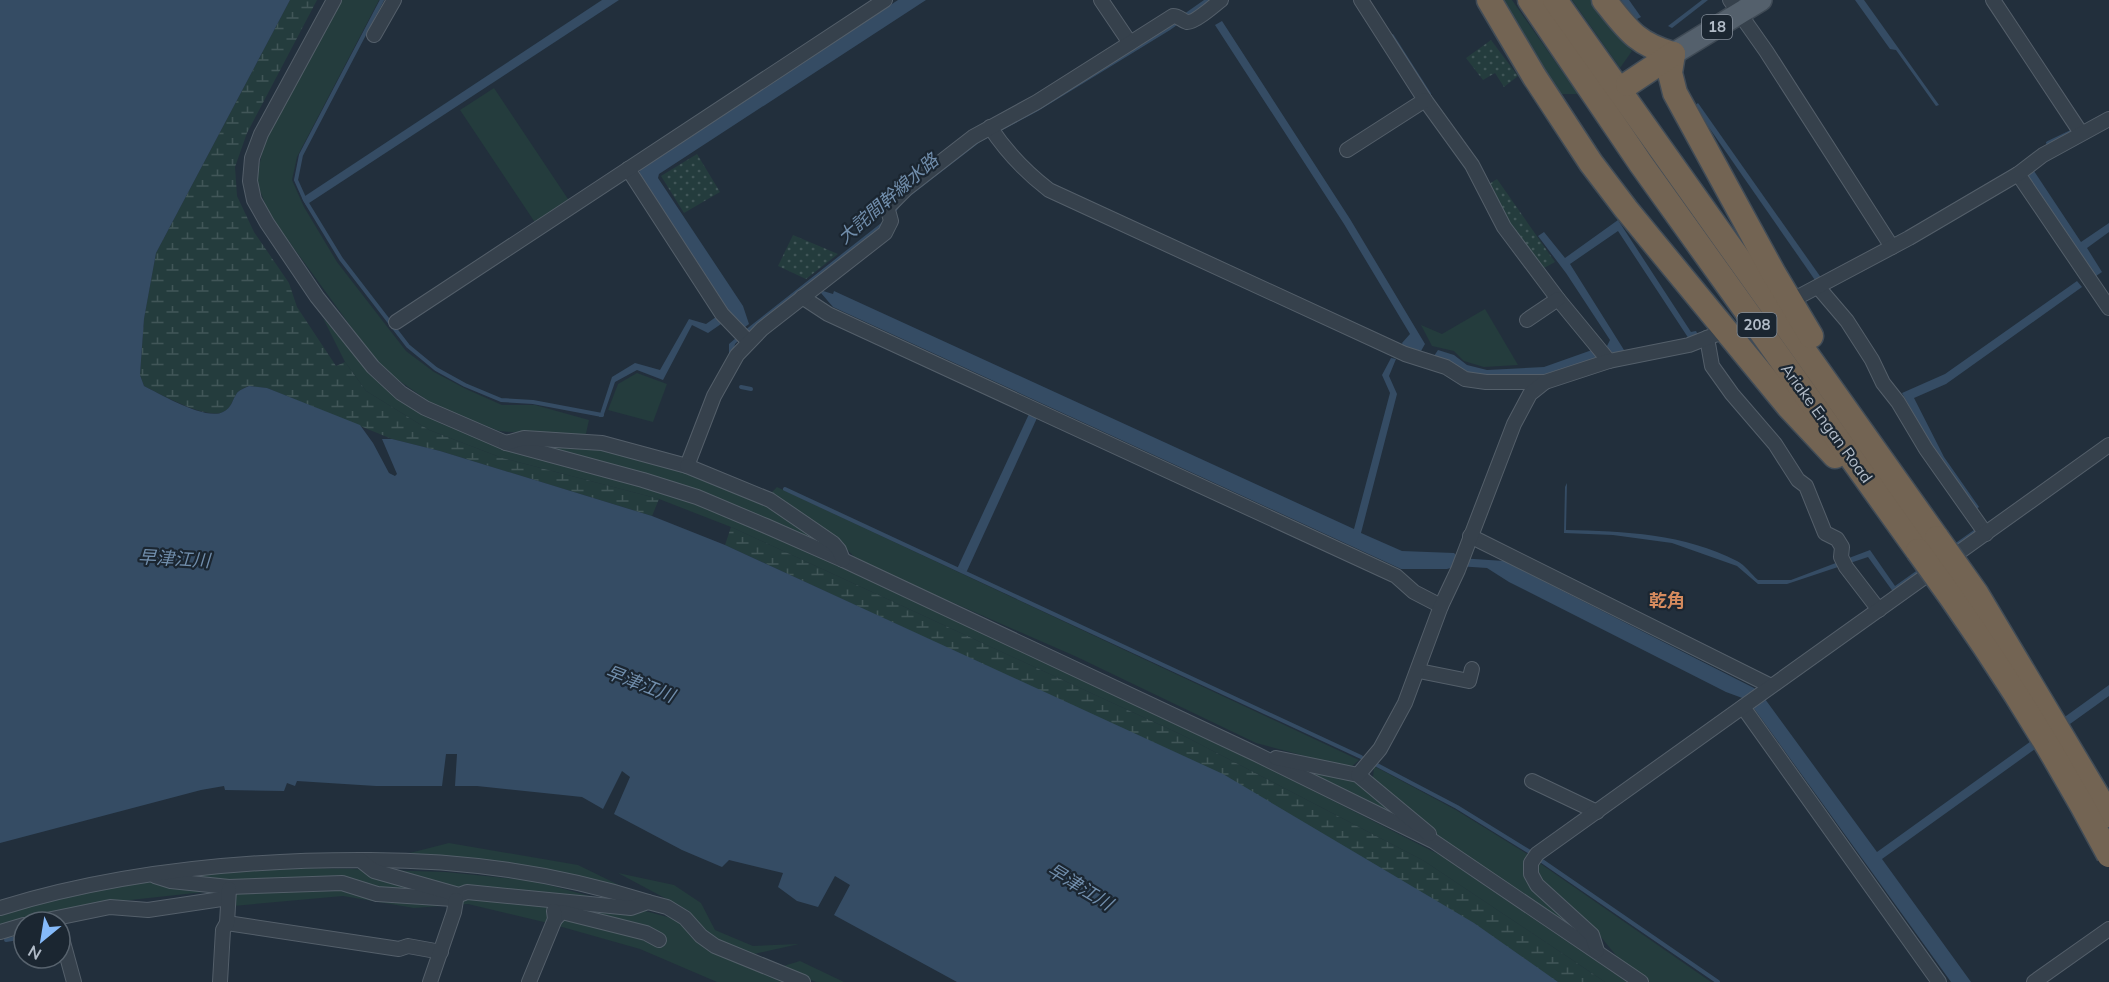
<svg xmlns="http://www.w3.org/2000/svg" width="2109" height="982" viewBox="0 0 2109 982" font-family="Mulish,'Noto Sans JP',sans-serif">
<style>
.grass{fill:#243c3d}
.wetland{fill:url(#wetland-marsh)}
.park{fill:url(#park-dots)}
.water{fill:#354c64}
.lines{fill:none;stroke-linecap:round;stroke-linejoin:round}
.stream{stroke:#354c64;stroke-width:4}
.minor-casing{stroke:#545f6a;stroke-width:16}
.primary-casing{stroke:#3f4a55;stroke-width:24}
.motorway-casing{stroke:#414c57;stroke-width:27}
.minor{stroke:#36414c;stroke-width:14}
.primary{stroke:#54606c;stroke-width:21}
.motorway{stroke:#736453;stroke-width:24}
.motorway-bridge-casing{stroke:#414c57;stroke-width:27;stroke-linecap:butt}
.motorway-bridge{stroke:#736453;stroke-width:24}
.labels{text-anchor:middle;stroke-width:4.5;stroke-linejoin:round;paint-order:stroke}
.shield{fill:#1b2631;stroke:#858f9b;stroke-width:1.5}
.shield-label{font-size:15px;font-weight:bold;fill:#b2bcc8}
.street-label{font-size:16px;fill:#b2bcc8;stroke:#1b2631}
.water-label{font-size:18px;font-style:italic;fill:#718eac;stroke:#1b2631}
.neighbourhood-label{font-size:18px;font-weight:bold;fill:#d68b5e;stroke:#1b2631}
</style>
<defs>
<pattern id="wetland-marsh" width="20" height="14" patternUnits="userSpaceOnUse" patternTransform="scale(1.5)"><rect width="20" height="14" fill="#243c3d"/><path d="M1 5h8M5 5V1M11 12h8M15 12V8" fill="none" stroke="#415658"/></pattern>
<pattern id="park-dots" width="8" height="8" patternUnits="userSpaceOnUse" patternTransform="scale(1.5)"><rect width="8" height="8" fill="#243c3d"/><path d="M2 2h.1M6 6h.1" fill="none" stroke="#415658" stroke-width="1.8" stroke-linecap="round"/></pattern>
</defs>
<rect width="100%" height="100%" fill="#222f3c"/>
<g class="grass">
<path d="M341 0H379L297 157 292 180 304 207 337 262 406 351 434 372 466 389 502 405H535L589 420 585 438 499 431 434 405 381 368 269 214 256 180 265 140Z"/>
<path d="M1504 0H1512L1578 94H1558L1526 48Z"/>
<path d="M1572 0H1591L1632 51 1620 68Z"/>
<path d="M494 88 570 202 536 224 460 110Z"/>
<path d="M1485 309 1518 365 1484 367 1464 361 1454 351 1432 346 1421 325 1442 334Z"/>
<path d="M323 318 374 377 402 402 442 424 506 448 663 492 758 529 1225 746 1440 855 1627 982H1605L1424 861 1184 736 731 527 659 499 502 458 429 430 366 391 345 362Z"/>
<path d="M637 373 667 384 653 422 608 410 618 384Z"/>
<path d="M536 446 606 447 704 479 776 509 831 550Z"/>
<path d="M777 487 1359 760 1350 768 1256 743 1077 657 858 561 844 546 772 492Z"/>
<path d="M1288 764 1353 781 1412 824Z"/>
<path d="M1374 766 1456 810 1529 855 1524 870 1531 885 1578 930 1440 838 1373 778Z"/>
<path d="M449 843 578 865 629 890 556 871 402 855Z"/>
<path d="M1538 862 1711 982H1650L1623 964 1601 937 1543 885 1536 872Z"/>
<path d="M351 869 446 872 534 881 675 919 710 951 787 982H717L640 949 548 923 468 904 414 908 343 896 233 906 238 882 213 891 103 903 0 929V915C82 890 169 877 254 870 286 867 319 869 351 869Z"/>
<path d="M618 873 674 885 701 903 715 930 753 946 799 944 750 955 711 939 689 911Z"/>
<path d="M800 961 844 982H816L780 967Z"/>
</g>
<g class="wetland">
<path d="M290 0H317L247 133 235 167 237 196 254 232 289 283 297 307 336 366 345 362 366 391 429 430 502 458 659 499 652 516 440 451 392 439 267 388 248 386C245 388 239 390 237 393 232 400 232 408 223 412 207 420 160 394 144 386L140 375 144 319 156 253Z"/>
<path d="M731 527 1184 736 1424 861 1605 982H1535L980 663 725 545Z"/>
</g>
<g class="park">
<path d="M1491 40 1518 76 1504 87 1495 73 1483 80 1466 58Z"/>
<path d="M697 154 720 192 684 213 661 176Z"/>
<path d="M1497 179 1555 262 1544 268 1507 221 1489 184Z"/>
<path d="M793 235 838 254 806 279 778 266Z"/>
</g>
<g class="water">
<path d="M0 0H290L156 253 144 319 140 375 144 386C160 394 206 421 223 412 232 408 232 400 237 393 239 390 245 388 249 386L267 388 360 425 373 443 389 473 395 476 397 474 382 439H392L440 451 652 516 725 545 1223 774 1474 923 1558 982H957L834 915 850 885 835 876 818 907 797 901 778 887 783 873 729 860 722 867 682 850 614 814 630 777 622 771 603 809 582 797 477 786H455L457 754H446L442 786H376L297 781 295 786 287 783 284 791 225 790 224 786 201 790 0 843Z"/>
<path d="M602 0H619L306 205 302 198Z"/>
<path d="M898 0H926L659 174 658 178 743 306 749 324 745 327 729 314 639 175 640 169Z"/>
<path d="M1204 0H1212L1170 30 1038 111 980 142 905 200 886 224 739 340 735 344 733 353 729 354V344L749 327 885 220 904 196 979 139 1167 26Z"/>
<path d="M1621 0H1629L1641 17 1635 20Z"/>
<path d="M1702 0H1708L1672 28 1668 26Z"/>
<path d="M1855 0H1864L1939 105 1936 106 1896 50 1890 49Z"/>
<path d="M1222 21 1350 219 1425 344 1421 351 1403 346 1402 343 1410 334 1344 224 1215 25Z"/>
<path d="M1698 103 1822 279 1817 283 1694 106Z"/>
<path d="M2034 171 2081 242 2109 223V232L2087 248 2102 272 2096 276 2027 175Z"/>
<path d="M1618 220 1691 332 1696 331 1699 337 1689 339 1618 231 1570 264 1624 350 1617 355 1608 350 1607 346 1610 340 1566 273 1538 236 1544 232 1565 258Z"/>
<path d="M2077 281 2082 287 1946 384 1914 398 1944 457 1979 507 1974 511 1939 460 1902 393 1945 374Z"/>
<path d="M823 291 833 294 834 291 1354 529 1390 393 1382 375 1391 358 1396 359 1389 376 1397 394 1361 533 1402 551 1454 553 1459 558 1504 561 1754 688 1765 699 1877 852 2109 685V696L1882 859 1971 982H1951L1753 707 1745 699 1726 692 1509 582 1487 568 1457 566 1447 569H1401L833 307 821 293Z"/>
<path d="M716 317 721 324 708 333 692 325 663 380 637 370 615 382 603 417H599L612 377 635 363 660 370 689 319 706 324Z"/>
<path d="M1438 350 1454 355 1467 365 1487 370 1544 367 1592 350 1596 355 1595 359 1545 375 1473 374 1459 368 1449 360 1434 356Z"/>
<path d="M1029 414 1037 418 966 573 957 569Z"/>
<path d="M1567 483 1566 530C1624 531 1685 534 1737 561 1745 565 1751 574 1758 580H1791L1870 550 1895 586 1974 530 1977 534 1894 593 1868 557 1787 584H1758L1737 566 1672 543 1613 535 1564 533 1565 487Z"/>
</g>
<g class="lines">
<g class="stream">
<path d="M382 0 301 155 296 180 305 200 341 259 408 346 436 369 465 385 501 400 533 402 602 415"/>
<path d="M1392 36 1429 94"/>
<path d="M2048 143 2071 132"/>
<path d="M741 387 751 389"/>
<path d="M785 489 1361 757"/>
<path d="M1377 765 1457 807 1530 852"/>
<path d="M1542 861 1718 982"/>
<path d="M6 940 24 937"/>
</g>
<g class="minor-casing">
<g id="minor">
<path d="M334 0 261 134 252 158 250 181 254 200 267 223 317 297 373 367 401 393 425 408 506 443 643 480 697 497 766 526 843 560 1256 754 1433 841 1641 982"/>
<path d="M1101 0 1130 43"/>
<path d="M1361 0 1425 100 1472 165 1504 227 1558 299 1609 361"/>
<path d="M1730 0 1766 51 1892 247"/>
<path d="M1993 0 2081 133"/>
<path d="M374 35 394 0"/>
<path d="M990 127C1005 150 1027 173 1049 190L1405 354 1446 367 1465 379 1486 382H1545"/>
<path d="M1347 150 1425 100"/>
<path d="M628 169 722 314 749 342"/>
<path d="M2018 174 2109 308"/>
<path d="M1818 287 1847 321 1872 360 1883 383 1898 402 1926 449 1986 534"/>
<path d="M802 297 828 314 1396 576 1414 592 1441 606"/>
<path d="M1798 297 1909 238 2018 174 2043 155 2109 119"/>
<path d="M1527 320 1558 299"/>
<path d="M396 322 885 0"/>
<path d="M1707 338 1712 366 1732 394 1775 444 1798 480 1806 486 1825 533 1837 539 1842 547 1841 557 1846 567 1879 610"/>
<path d="M506 443 524 438 602 443 687 466 714 396 737 355 762 329 885 233 891 221 888 210 889 206 906 189 973 137 1037 102 1173 16C1179 16 1181 20 1187 22 1194 23 1215 5 1221 0"/>
<path d="M687 466 770 500 833 543 839 550 843 560"/>
<path d="M1470 536 1771 686"/>
<path d="M1419 671 1469 681 1472 669"/>
<path d="M1743 707 1939 982"/>
<path d="M1276 758 1358 775 1429 834"/>
<path d="M1358 775 1380 749 1405 703 1441 606 1458 570 1514 424 1530 394 1545 382 1609 361 1689 345 1717 334"/>
<path d="M1532 781 1597 812"/>
<path d="M360 860C457 859 556 873 648 902"/>
<path d="M155 876 171 881 229 887 342 883 377 894 453 899"/>
<path d="M0 908C117 872 239 860 360 860L374 871 459 895 467 892 631 908 648 902 667 907 685 918 701 936 715 946 803 982"/>
<path d="M555 919 562 912 646 933 659 940"/>
<path d="M37 922 110 907 148 910 228 898"/>
<path d="M227 923 399 949 408 946 441 952"/>
<path d="M60 931 74 982"/>
<path d="M0 932 24 925"/>
<path d="M1597 951 1592 935 1537 885 1531 874V863L1537 854 2109 445"/>
<path d="M220 982 223 930 227 923 229 889"/>
<path d="M430 982 454 912 456 900"/>
<path d="M529 982 555 919 554 911"/>
<path d="M2034 982 2109 929"/>
</g>
</g>
<g class="primary-casing">
<path id="primary" d="M1673 54 1761 0"/>
</g>
<g class="motorway-casing">
<g id="motorway">
<path d="M1489 0 1534 76 1591 163 1626 209 1788 406 1835 456"/>
<path d="M1530 0 1641 164 1918 551"/>
<path d="M1555 0 1937 538"/>
<path d="M1604 0C1627 29 1636 44 1673 54"/>
<path d="M1673 54 1670 73 1675 93 1774 274 1811 336"/>
<path d="M1628 84 1673 54"/>
</g>
</g>
<use href="#minor" class="minor"/>
<use href="#primary" class="primary"/>
<use href="#motorway" class="motorway"/>
<g class="motorway-bridge-casing">
<g id="motorway-bridge">
<path d="M1937 538 1976 593 2109 815"/>
<path d="M1918 551C1989 648 2053 749 2109 855"/>
</g>
</g>
<use href="#motorway-bridge" class="motorway-bridge"/>
</g>
<g class="labels">
<g class="shield">
<rect x="1702" y="15" width="30" height="24" rx="4.5"/>
<rect x="1737.5" y="313" width="39" height="24" rx="4.5"/>
</g>
<g class="shield-label">
<text x="1717" y="32">18</text>
<text x="1757" y="330">208</text>
</g>
<g class="street-label">
<text transform="translate(1827 423) rotate(54)" y="6">Ariake Engan Road</text>
</g>
<g class="water-label">
<text transform="translate(888 199) rotate(-41)" y="6">大詫間幹線水路</text>
<text transform="translate(174 559) rotate(3)" y="6">早津江川</text>
<text transform="translate(640 684) rotate(21)" y="6">早津江川</text>
<text transform="translate(1080 887) rotate(31)" y="6">早津江川</text>
</g>
<g class="neighbourhood-label">
<text x="1667" y="607">乾角</text>
</g>
</g>
<g transform="translate(42 940) rotate(210)"><circle r="28" fill="#1b2631" stroke="#57626d" stroke-width="1.5"/>
<path d="M0-4.5L10 22L0 15L-10 22Z" fill="#85bafa"/>
<text y="-9" font-size="16" font-weight="bold" text-anchor="middle" fill="#b2bcc8">N</text>
</g>
</svg>
